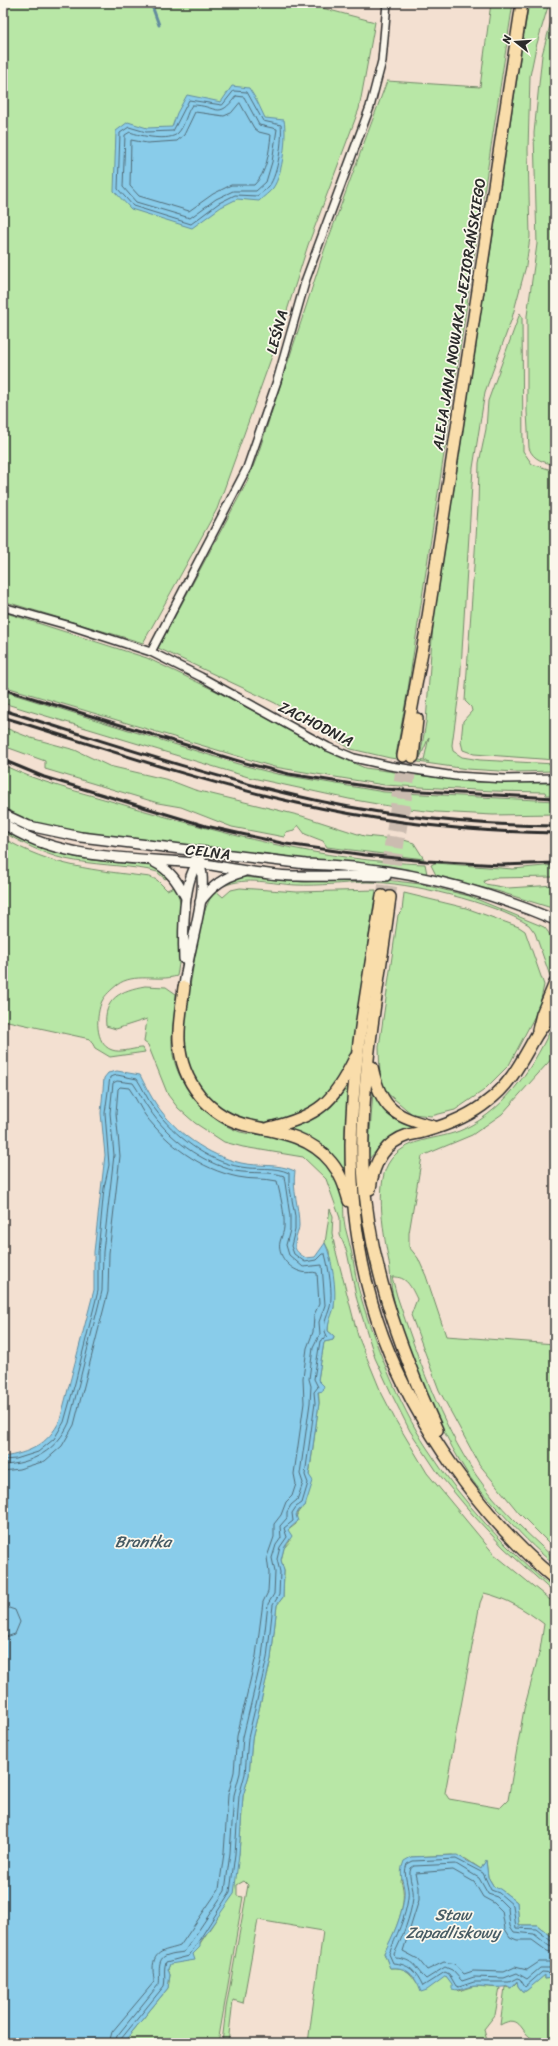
<svg xmlns="http://www.w3.org/2000/svg" width="558" height="2046" viewBox="0 0 558 2046" font-family="Sriracha,sans-serif">
<style>
.green{fill:#b8e7a6;stroke:#728968;fill-rule:evenodd}
.water{fill:#89ccea;stroke:#638c9e}
.lines{fill:none;stroke-linecap:round;stroke-linejoin:round}
.shore{stroke:#516b77;stroke-width:1}
.stream{stroke:#638c9e;stroke-width:3}
.primary-tunnel{stroke:#cbbcb0;stroke-width:11;stroke-dasharray:11 5.5;stroke-linecap:butt}
.minor-casing{stroke:#2b2b2b;stroke-width:10}
.tertiary-casing{stroke:#2b2b2b;stroke-width:12}
.primary-casing{stroke:#2b2b2b;stroke-width:14}
.minor{stroke:#fbf7ec;stroke-width:7}
.tertiary{stroke:#fbf7ec;stroke-width:9}
.primary{stroke:#f9ddab;stroke-width:11}
.rail{stroke:#2b2b2b;stroke-width:3}
.labels{text-anchor:middle;stroke-width:3.5;stroke-linejoin:round;paint-order:stroke}
.street-label{font-size:15px;fill:#2b2b2b;stroke:#fbf7ec}
.water-label{font-size:16px;font-style:italic;fill:#475b64;stroke:#fbf7ec}
</style>
<rect width="100%" height="100%" fill="#f3e0d1"/>
<filter id="ink" filterUnits="userSpaceOnUse"><feTurbulence type="fractalNoise" baseFrequency=".025" numOctaves="2"/><feDisplacementMap in="SourceGraphic" scale="8" xChannelSelector="R" yChannelSelector="G"/><feConvolveMatrix kernelMatrix="1 2 1 2 8 2 1 2 1" color-interpolation-filters="sRGB"/></filter>
<g filter="url(#ink)">
<g class="green">
<path d="M3 3H303L375 22 359 109 308 245 277 342 217 509 143 643 3 601Z"/>
<path d="M491 3H513L408 689 396 755 429 762 424 760 429 737 420 758 426 722 433 624 524 33 529 3H549L536 47 530 76 528 150 530 237 526 266 512 318 485 392 473 468 460 685 452 745 453 751 462 757 480 760 555 764V771L515 772 467 769 390 758 351 749 275 703 158 648 247 482 258 454 325 248 387 81 480 87Z"/>
<path d="M555 7V465C544 462 533 460 529 448L527 412V316L537 244 534 133 542 55Z"/>
<path d="M520 313 522 317 523 451 532 464 555 471V760L474 754 463 750 461 742 463 721 472 711 471 707 465 701 478 507 479 463 486 429 488 401Z"/>
<path d="M3 612 147 658 216 691 337 756 365 768 469 782 555 783V795H546L545 792 493 791 384 785 274 767 3 686Z"/>
<path d="M3 691 238 764 277 774 384 792 555 801V814L493 815 436 812 400 808 349 799 248 777 3 703Z"/>
<path d="M3 727 31 738 75 750 109 766 169 780 195 790 302 816 364 836 404 840 414 843 424 859 327 847 323 841 305 834 298 825 294 830 286 832 284 837 232 827 181 807 158 803 45 769V761L9 748 3 750Z"/>
<path d="M3 765C40 783 81 792 121 804 220 833 322 861 425 864L427 874 426 875 298 858 56 829 28 823 3 812Z"/>
<path d="M3 827C20 837 37 846 56 852 85 862 119 862 150 866L156 868 169 877 165 879 157 872 150 870C122 865 93 865 65 859 43 854 22 843 3 832Z"/>
<path d="M3 838C52 867 94 870 150 877L157 880 167 890 176 886C185 913 182 948 177 976 158 982 134 972 117 985 112 989 105 995 102 1001 96 1014 94 1044 112 1050 120 1053 131 1049 140 1048H143L145 1052 110 1057 95 1048 90 1039 3 1020Z"/>
<path d="M435 863 513 869 555 865V877L493 878 484 881 485 884 508 888 555 885V909L497 891 448 880 436 875 431 865Z"/>
<path d="M240 877 303 882 378 879 420 884 469 896 544 927C557 941 555 955 555 974L554 978 550 976 535 933 529 925C492 902 410 882 366 882 343 883 319 886 296 885 273 884 246 876 224 886L221 884Z"/>
<path d="M240 888 297 892 376 890 351 1054C348 1061 347 1068 344 1075 340 1081 323 1103 316 1107 305 1114 287 1121 274 1122 240 1124 200 1100 190 1068 180 1037 188 1000 193 968 197 943 200 912 215 890L223 897 231 890Z"/>
<path d="M404 893 466 908 519 927 525 931 544 985 539 1008 509 1065 483 1091 455 1110 431 1116 412 1114 387 1093 380 1078 379 1047 398 915 402 911Z"/>
<path d="M145 986 166 987 176 994C176 1011 171 1029 172 1047 173 1062 179 1077 188 1089 200 1109 218 1124 240 1132 251 1135 263 1134 274 1136 296 1140 319 1151 332 1169 345 1187 343 1201 344 1220 345 1230 349 1240 351 1250 354 1262 355 1275 358 1287 372 1338 399 1405 427 1448 462 1502 506 1549 555 1590V1594L504 1548 473 1515 438 1473 410 1431 393 1397 375 1358 357 1300 347 1252 340 1235V1218L326 1179 303 1157 243 1147 224 1142 195 1123 178 1108 168 1095 148 1045 144 1042 147 1019 116 1029 106 1026C103 998 122 990 145 986Z"/>
<path d="M555 1020V1055L502 1114 472 1135 422 1156 409 1233V1247L418 1258 426 1276 446 1336 555 1344V1549L519 1513 479 1464 439 1390 411 1315 417 1299C411 1287 407 1276 392 1277L397 1296C418 1358 439 1420 476 1475 498 1507 527 1533 555 1559V1565C535 1549 518 1531 501 1512 490 1501 478 1489 469 1476 446 1440 429 1401 414 1361 406 1340 397 1318 393 1296 390 1285 391 1273 389 1262 384 1237 375 1187 388 1164 404 1136 439 1141 464 1129 508 1108 536 1063 555 1020Z"/>
<path d="M346 1085H349L345 1130V1172H343C324 1149 318 1140 289 1130L290 1128C314 1122 334 1105 346 1085Z"/>
<path d="M373 1091C387 1116 393 1117 419 1127 394 1134 385 1141 368 1160Z"/>
<path d="M330 1209 333 1216 332 1233 335 1248 358 1336 381 1392 396 1421 427 1473 494 1554 555 1604V1939L537 1925H519L517 1902 504 1892 494 1887 488 1877 486 1861 481 1869 466 1859 452 1855 411 1857 401 1881C409 1901 395 1934 384 1953L390 1968C405 1967 409 1971 417 1983L446 1976 459 1991 475 1986 500 1988 495 2015 484 2029 488 2043H308L323 1931 258 1920 243 2003 233 2000 228 2043H222L226 2008 248 1885 244 1881 237 1885V1896L243 1897 218 2043H123L168 1988 170 1975 168 1969 170 1963 189 1960 217 1918 239 1854 243 1796 249 1775 252 1739 271 1659 277 1605 283 1597 284 1571 281 1560 284 1548 290 1541 287 1531 296 1524C296 1515 297 1511 305 1506L319 1403 318 1380 324 1342 333 1340 334 1336 328 1331 329 1318 334 1308 329 1251 325 1243ZM484 1593C506 1598 526 1610 544 1624L540 1650 524 1709 508 1800 500 1808 449 1799 445 1793 480 1603Z"/>
<path d="M545 1974V1979L555 1977V2039C549 2039 542 2041 536 2040 520 2036 523 2012 500 2025L505 1987 511 1988 518 1981V1986L522 1991H526Z"/>
</g>
<g class="water">
<path d="M232 86 249 88 257 101 265 118 284 120C287 136 283 174 273 188 270 192 263 197 259 201L237 199 221 207 192 228 131 209 114 191 116 131 128 122 147 128 172 127 177 113 187 95 221 102Z"/>
<path d="M117 1071 140 1075C145 1085 150 1095 156 1104 176 1133 207 1155 241 1163 259 1167 277 1163 295 1171 292 1190 299 1207 299 1225 299 1232 294 1240 295 1247 296 1252 301 1255 306 1258L315 1257 325 1243C332 1258 337 1290 334 1307 332 1316 328 1321 328 1331L334 1336 333 1340 324 1342 318 1380 324 1386 323 1391 318 1392 319 1403 309 1475 313 1481 305 1506 299 1510 296 1515 298 1521 288 1530 292 1536 284 1548 281 1560 284 1571 283 1597 277 1605 271 1659 252 1739 249 1775 243 1796 239 1854 234 1894 200 1942V1947L193 1954 195 1960 170 1964 168 1969 170 1975 168 1988 123 2043H3V1632L5 1622 3 1617V1457C29 1453 48 1445 60 1420L94 1290V1252L105 1155 101 1113 104 1078 108 1073Z"/>
<path d="M457 1855 481 1869 486 1860 488 1877 494 1887 500 1889 517 1902 519 1925H537L555 1939V1977L545 1979V1975L526 1991H522L518 1986 517 1981 511 1988 508 1986C498 1989 487 1986 476 1986 467 1986 462 1992 452 1989V1984L446 1976 427 1990 421 1992C415 1976 408 1966 390 1968L384 1953C393 1936 402 1916 404 1897 406 1883 397 1878 404 1861L411 1857Z"/>
</g>
<g class="lines">
<g class="shore">
<path d="M234 91 247 92 263 121 281 125C283 138 278 175 269 186 266 190 261 193 257 196L235 195 219 203 191 224 133 206 118 189 120 133 129 127 146 132 173 131 189 100 222 105Z"/>
<path d="M236 96 244 97 259 125 277 129 272 162 266 182 256 191H233L216 199 190 218 136 202 123 187 125 135 130 132C140 136 170 142 178 133 185 126 186 113 192 105 217 105 218 121 236 96Z"/>
<path d="M240 103 254 128 259 132 271 135C269 152 267 173 254 185H231L213 194 189 211 139 196 130 186 131 140 147 143 177 141 184 135 195 112 224 116 231 113Z"/>
<path d="M3 1460 16 1459 38 1452 54 1439 64 1422 75 1383 98 1291V1252L104 1188 109 1165 105 1113 110 1077 117 1075 137 1079C143 1088 147 1099 154 1108 175 1136 206 1161 241 1167 257 1170 275 1166 289 1173V1183L295 1216V1230L291 1246 294 1254 305 1262 316 1260 322 1254H325C329 1269 333 1292 330 1307 327 1318 321 1325 327 1336L320 1341 314 1379 318 1387 314 1392 315 1403 305 1475 308 1483 302 1503 296 1507 292 1513 293 1521 284 1528 287 1537 280 1547 277 1559 280 1572 279 1595 273 1605 267 1658 248 1738 245 1774 239 1796 235 1854 230 1892 189 1956 166 1962C163 1970 166 1978 164 1986L121 2039 120 2043"/>
<path d="M3 1465C32 1464 57 1450 69 1423L102 1291 103 1252 114 1155 110 1113 113 1083 117 1081 133 1083C139 1091 143 1101 149 1109 169 1139 201 1162 235 1171 250 1174 273 1171 284 1176L290 1216V1230L286 1245 289 1255 303 1267 322 1265 325 1305 319 1322 320 1334 313 1348 309 1379 311 1386 310 1403 300 1474 303 1483 297 1500 291 1505 287 1512V1518L280 1526 281 1538 276 1545 272 1558 275 1572 274 1594 268 1604 262 1657 243 1737 240 1773 234 1795 230 1853 225 1891 184 1952C179 1953 173 1953 168 1955 155 1958 161 1975 159 1984L117 2036 115 2043"/>
<path d="M3 1471 19 1469 45 1461 62 1446 74 1425 108 1292 109 1253 120 1156 116 1113 118 1089 120 1087 129 1088C135 1096 139 1106 145 1115 168 1145 200 1169 238 1177 251 1180 265 1178 277 1181 280 1195 285 1212 284 1227 284 1232 281 1237 280 1242 277 1255 289 1269 302 1272 307 1274 312 1271 317 1273L319 1304 314 1315 313 1332 307 1348 303 1378 304 1403 294 1474 296 1484 292 1496 286 1502 281 1515 274 1524V1537L267 1557 269 1573 268 1592 263 1602 256 1656 237 1736 234 1772 228 1795 224 1853 219 1889 180 1946C167 1951 153 1949 153 1969 153 1974 154 1977 154 1982L112 2032 109 2043"/>
<path d="M3 1606 15 1610 20 1622 15 1634 3 1638"/>
<path d="M555 1942 551 1941 536 1929 516 1928 513 1905 499 1893 491 1890 483 1873 456 1859 413 1861 407 1864C402 1876 410 1886 408 1898 406 1917 396 1936 389 1954L393 1963C409 1964 416 1971 423 1986L445 1972 449 1974 456 1986 459 1987 474 1982H509L517 1978 520 1979 525 1987 542 1972 555 1973"/>
<path d="M555 1947 549 1946 534 1934 514 1932 510 1926 508 1908 497 1897 488 1894 479 1878 456 1864 414 1866 411 1868C407 1878 415 1888 413 1898 411 1915 402 1939 394 1954L395 1958C415 1959 414 1968 426 1979L445 1967 452 1970 462 1981 474 1977 504 1978 517 1973 527 1979 540 1968H555"/>
<path d="M555 1953 547 1951 532 1940H517L510 1937 505 1929 502 1911 494 1903 483 1897 474 1882 453 1870 416 1873 419 1887V1900L403 1951 418 1959 427 1970 444 1962 455 1964 464 1974 473 1971 504 1972 515 1967 527 1970 539 1962H555"/>
</g>
<path class="stream" d="M151 3 159 25"/>
<g class="primary-tunnel">
<path d="M382 896 403 756"/>
<path d="M390 897 413 757"/>
</g>
<g class="minor-casing">
<g id="minor">
<path d="M3 607 74 627 151 652 201 677 328 747 354 758 390 766 455 776 505 779 555 778"/>
<path d="M151 652 247 468 277 381 306 279 370 107 382 61 387 3"/>
</g>
</g>
<g class="tertiary-casing">
<g id="tertiary">
<path d="M3 814 29 826 81 837 306 864C392 866 477 887 555 920"/>
<path d="M3 823C57 861 133 857 196 863 230 867 264 876 298 876 328 877 357 875 386 876"/>
<path d="M154 862C170 870 177 881 185 896"/>
<path d="M200 902C212 886 224 877 243 872"/>
<path d="M184 959C183 937 182 875 201 860"/>
<path d="M184 987C186 959 208 893 201 870 200 867 197 863 194 860"/>
</g>
</g>
<g class="primary-casing">
<g id="primary">
<path d="M403 756 426 630 522 3"/>
<path d="M413 757 417 719"/>
<path d="M382 896C369 978 352 1062 351 1145 351 1209 361 1277 383 1337 416 1425 483 1519 555 1579"/>
<path d="M390 897C379 984 360 1078 363 1166 367 1258 399 1347 437 1430"/>
<path d="M184 987C182 1005 178 1023 179 1041 181 1081 209 1118 250 1126 280 1132 311 1137 331 1162 341 1174 345 1187 349 1201"/>
<path d="M538 1030 542 1014 555 983"/>
<path d="M372 1067C381 1110 395 1117 435 1127"/>
<path d="M269 1128C319 1116 333 1103 355 1058"/>
<path d="M370 1189C373 1165 383 1143 408 1135 413 1134 420 1133 426 1131 447 1125 470 1116 488 1101 511 1084 522 1060 536 1036 542 1026 550 1018 555 1008"/>
</g>
</g>
<use href="#minor" class="minor"/>
<use href="#tertiary" class="tertiary"/>
<use href="#primary" class="primary"/>
<g class="rail">
<path d="M3 689 245 763 289 774 384 789 555 798"/>
<path d="M3 710C100 740 197 773 297 796 381 816 468 825 555 826"/>
<path d="M3 717C100 747 197 781 297 803 381 822 468 832 555 833"/>
<path d="M3 760 44 777 206 826 286 844 365 855 426 861 501 865 555 863"/>
</g>
</g>
</g>
<g class="labels">
<g class="street-label">
<text transform="translate(459 314) rotate(-81)" y="5">ALEJA JANA NOWAKA-JEZIORAŃSKIEGO</text>
<text transform="translate(277 332) rotate(-75)" y="5">LEŚNA</text>
<text transform="translate(316 724) rotate(27)" y="5">ZACHODNIA</text>
<text transform="translate(208 852) rotate(7)" y="5">CELNA</text>
</g>
<g class="water-label">
<text x="143" y="1547">Brantka</text>
<text x="453" y="1920">Staw<tspan x="453" dy="18">Zapadliskowy</tspan></text>
</g>
</g>
<rect width="558" height="2046" fill="none" stroke="#fbf7ec" stroke-width="16"/>
<rect x="8" y="8" width="542" height="2030" fill="none" stroke="#2b2b2b" stroke-width="1.5" filter="url(#ink)"/>
<g transform="translate(516 42) rotate(287)" stroke="#fbf7ec" stroke-width="3" paint-order="stroke">
<path d="M0-3L7 15L0 10L-7 15Z" fill="#2b2b2b"/>
<text y="-6" font-size="11" font-weight="bold" text-anchor="middle" fill="#2b2b2b">N</text>
</g>
</svg>
